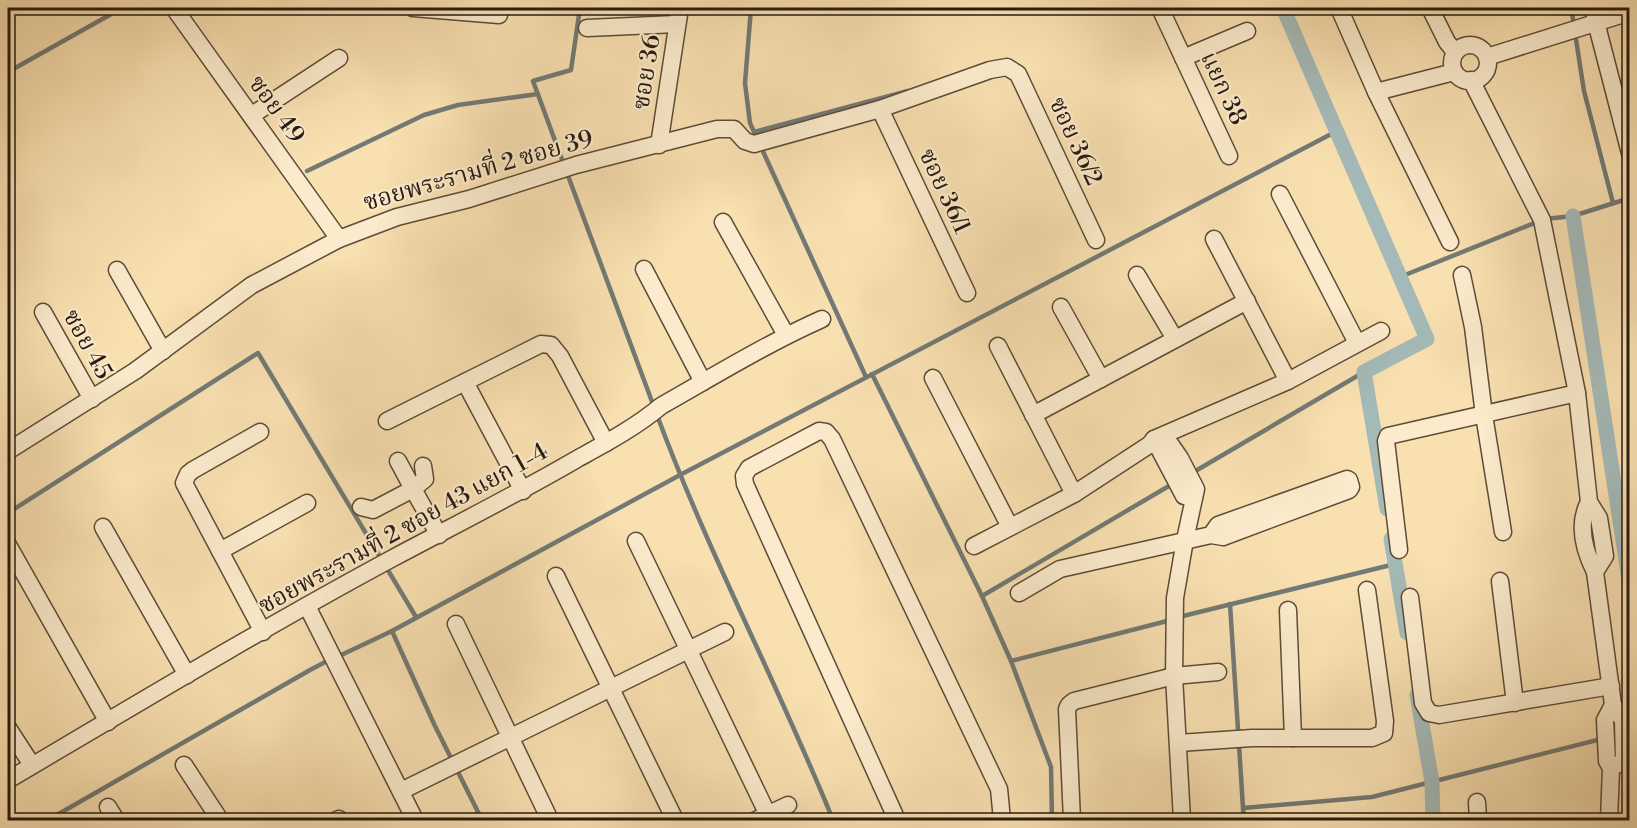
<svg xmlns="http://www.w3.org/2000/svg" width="1637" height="828" viewBox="0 0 1637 828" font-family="'Libre Bodoni','Noto Serif Thai',serif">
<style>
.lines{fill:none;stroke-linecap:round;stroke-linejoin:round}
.stream{stroke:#727a75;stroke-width:4.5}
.canal{stroke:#a4bab8;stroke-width:15}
.street-casing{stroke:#5c4c38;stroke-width:19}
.street{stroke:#fbebcc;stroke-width:16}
.labels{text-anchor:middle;stroke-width:4.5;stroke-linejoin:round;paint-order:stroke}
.street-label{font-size:24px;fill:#281a10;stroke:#fbebcc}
</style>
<rect width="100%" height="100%" fill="#f9e0b1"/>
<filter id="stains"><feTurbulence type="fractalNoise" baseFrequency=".00333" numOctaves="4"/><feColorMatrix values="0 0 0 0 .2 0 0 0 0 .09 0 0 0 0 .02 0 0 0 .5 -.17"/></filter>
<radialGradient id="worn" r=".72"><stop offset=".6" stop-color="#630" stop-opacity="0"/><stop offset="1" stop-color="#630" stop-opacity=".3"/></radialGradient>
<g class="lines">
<g class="stream">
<path d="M751 8 745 83 750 123 866 377"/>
<path d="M1571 8 1574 25"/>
<path d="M1575 33 1584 91 1613 203"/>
<path d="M8 72 122 8"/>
<path d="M754 132 908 91"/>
<path d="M564 165 533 81 571 70 580 8"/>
<path d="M307 171 424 115 458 105 538 94"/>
<path d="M567 173 654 407"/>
<path d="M1545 219 1573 216 1630 198"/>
<path d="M1400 277 1537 222"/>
<path d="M8 306 9 308"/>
<path d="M872 374 982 596 1011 661 1051 767 1052 820"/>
<path d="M657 415C708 553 778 684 833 820"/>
<path d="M1192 473 1364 372"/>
<path d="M8 513 258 353 416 617"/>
<path d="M982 596 1174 483"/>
<path d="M1230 604 1243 808 1372 797 1621 734"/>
<path d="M1179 617 1395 564"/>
<path d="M392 631 434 724 482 820"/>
<path d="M337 657 392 631 680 475 1337 131"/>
<path d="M1011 661 1171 620"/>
<path d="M1243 808 1244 820"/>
<path d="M48 820 310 670 329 660"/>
</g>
<g class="canal">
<path d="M1283 8 1427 339 1364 372 1387 509"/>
<path d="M1573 216 1630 586"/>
<path d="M1391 539 1407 633"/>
<path d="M1417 695 1432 782 1433 820"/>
</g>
<g class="street-casing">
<g id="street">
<path d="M174 8 339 239"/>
<path d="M413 8 499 15"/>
<path d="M1160 8 1229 156"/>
<path d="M1339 8 1376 92 1450 242"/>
<path d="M1430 8 1447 42 1455 52"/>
<path d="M1594 8 1596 22 1630 153"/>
<path d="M587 28 677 24"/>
<circle cx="1470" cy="63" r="18"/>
<path d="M1487 57 1630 12"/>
<path d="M1183 58 1247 31"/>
<path d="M1471 80 1542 220 1577 393 1589 502 1599 518 1605 556 1595 572"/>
<path d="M1376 92 1454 72"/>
<path d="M880 109 967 293"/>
<path d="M252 115 339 58"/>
<path d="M659 145 680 8"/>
<path d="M1280 194 1357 343"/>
<path d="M723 222 786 335"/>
<path d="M1214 239 1288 381"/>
<path d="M644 269 703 382"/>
<path d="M117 270 163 351"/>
<path d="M1137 275 1175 339"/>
<path d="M1462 275 1473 327 1484 415 1503 532"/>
<path d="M1061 307 1101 379"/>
<path d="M43 312 92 399"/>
<path d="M998 346 1074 494"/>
<path d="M933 378 1010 527"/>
<path d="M465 382 523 491"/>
<path d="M1033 415 1247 301"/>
<path d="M387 421 541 344 551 345 560 356 606 443"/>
<path d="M260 432 193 470 188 474 184 483 263 632"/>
<path d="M1164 435 1180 458 1196 489 1185 540 1175 598 1174 676 1182 820"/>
<path d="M1154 439 1184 496 1194 498"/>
<path d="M8 451 135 371 252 285 339 239 397 217 469 199 576 165 717 129H734L745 141 754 144 880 109 990 70 1007 67 1018 74 1096 240"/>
<path d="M398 461 413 489 425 479 423 466"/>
<path d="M1589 502C1577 524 1584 550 1595 572L1613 705 1623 720 1624 761 1611 768"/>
<path d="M361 507 373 510 413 489 439 535"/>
<path d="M103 527 187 675"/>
<path d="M636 541 768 815"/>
<path d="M8 545 108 722"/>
<path d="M974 546 1074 494 1149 445 1154 439 1288 381 1381 331"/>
<path d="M1399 550 1386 441 1388 436 1577 393"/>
<path d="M220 551 307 503"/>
<path d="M556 576 675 820"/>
<path d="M1500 581 1515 703"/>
<path d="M1019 593 1060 569 1211 535 1223 537 1349 490 1351 487 1349 480 1347 479 1218 525 1211 535"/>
<path d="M1410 597 1423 703 1429 713 1439 715 1611 686"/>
<path d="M307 606 415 820"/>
<path d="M1288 610 1293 738"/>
<path d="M456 624 550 820"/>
<path d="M8 728 32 765"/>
<path d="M1179 743 1252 738H1372L1384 733 1385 721 1367 590"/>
<path d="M184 765 220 820"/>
<path d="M8 780C135 705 263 628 393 558 455 525 517 494 577 459 606 443 636 427 661 406 714 376 766 344 822 319"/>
<path d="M401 791 725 632"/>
<path d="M1477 802 1478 820"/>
<path d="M108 807 116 820"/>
<path d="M337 820 339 819"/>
<path d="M756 820 788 805"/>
<path d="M897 820 745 484 744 476 749 468 819 431 826 432 832 439 999 789 1002 820"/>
<path d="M1072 820 1067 709 1069 705 1074 701 1174 676 1218 672"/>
<path d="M1609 820 1611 768 1607 761 1605 720 1613 705"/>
</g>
</g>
<use href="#street" class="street"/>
</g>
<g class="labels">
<g class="street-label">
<text transform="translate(646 72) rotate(-81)" y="8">ซอย 36</text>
<text transform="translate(1224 88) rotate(65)" y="8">แยก 38</text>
<text transform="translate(277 109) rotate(54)" y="8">ซอย 49</text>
<text transform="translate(1076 141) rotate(65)" y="8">ซอย 36/2</text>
<text transform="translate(478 170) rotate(-16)" y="8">ซอยพระรามที่ 2 ซอย 39</text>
<text transform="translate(945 191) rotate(65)" y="8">ซอย 36/1</text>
<text transform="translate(88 344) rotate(61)" y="8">ซอย 45</text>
<text transform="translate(403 528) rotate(-29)" y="8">ซอยพระรามที่ 2 ซอย 43 แยก 1-4</text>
</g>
</g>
<rect width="1637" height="828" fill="none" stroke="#f9e0b1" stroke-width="30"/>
<rect x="9" y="9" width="1619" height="810" fill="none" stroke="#281a10" stroke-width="3"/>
<rect x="15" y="15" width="1607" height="798" fill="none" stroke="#281a10" stroke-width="1.5"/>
<rect width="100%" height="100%" filter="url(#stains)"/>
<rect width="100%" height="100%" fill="url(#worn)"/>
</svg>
